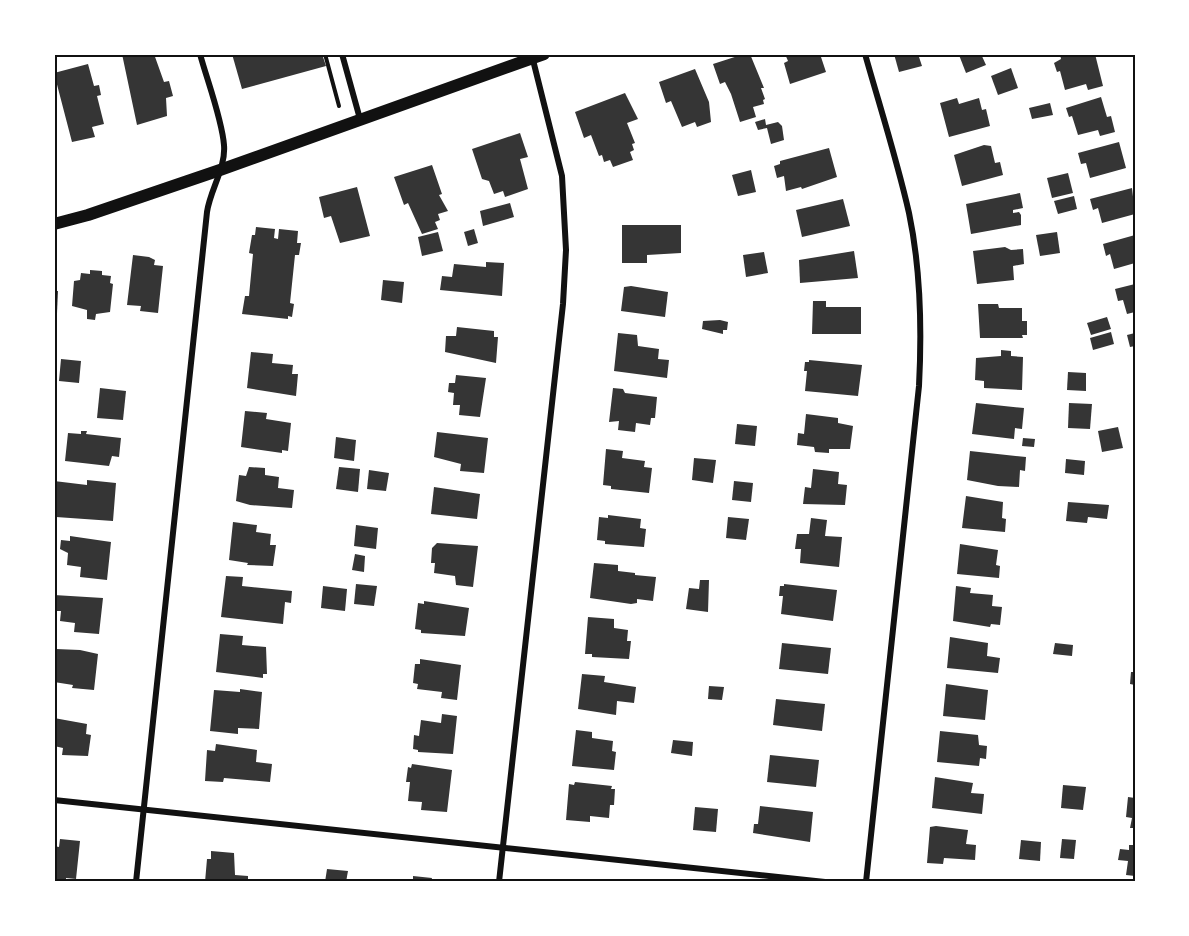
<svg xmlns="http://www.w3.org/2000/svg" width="1189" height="936" viewBox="0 0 1189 936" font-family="'Space Grotesk',sans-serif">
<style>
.building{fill:#353535}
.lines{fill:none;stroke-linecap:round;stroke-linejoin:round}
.path{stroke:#111;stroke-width:4}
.minor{stroke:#111;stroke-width:6}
.secondary{stroke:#111;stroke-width:12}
.neatline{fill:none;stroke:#111;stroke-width:2}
</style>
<rect width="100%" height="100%" fill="#fff"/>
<g class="building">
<path d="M122 54H154L164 82 169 81 173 96 166 98 167 116 137 125Z"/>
<path d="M232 54H322L326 66 242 89Z"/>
<path d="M744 54H750L764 88H761L765 99 763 100 764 104 753 107 756 117 740 122 731 94 725 82 720 84 713 64Z"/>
<path d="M785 54H820L826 72 790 84 784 63 788 61Z"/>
<path d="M894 54H918L922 66 899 72Z"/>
<path d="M981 54 986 65 966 73 959 55Z"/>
<path d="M1060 54H1095L1103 86 1088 90 1086 84 1065 90 1060 71 1057 72 1054 63 1061 59Z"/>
<path d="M88 64 94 86 99 85 101 95 97 96 104 124 92 127 95 137 72 142 54 73Z"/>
<path d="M1011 68 1018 88 998 95 991 76Z"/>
<path d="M695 69 709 102 711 122 697 127 695 122 682 127 671 101 666 103 659 82Z"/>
<path d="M625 93 638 119 627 123 635 143 632 144 634 150 630 152 633 160 613 167 610 160 604 162 602 155 599 156 591 135 584 138 575 112Z"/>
<path d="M1101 97 1107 117 1111 116 1115 132 1100 136 1098 130 1078 135 1072 116 1069 117 1066 108Z"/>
<path d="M957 98 959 104 979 98 982 110 986 109 990 126 949 137 940 103Z"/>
<path d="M1050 103 1053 115 1032 119 1029 108Z"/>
<path d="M765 119 766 125 778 122 782 126 784 140 771 144 767 128 758 130 755 122Z"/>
<path d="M520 133 528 157 520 159 528 189 505 197 503 191 494 194 489 181 482 179 472 149Z"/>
<path d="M1119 142 1126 168 1090 178 1086 163 1081 164 1078 153Z"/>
<path d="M984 145 991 146 995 163 1000 162 1003 175 962 186 954 155Z"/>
<path d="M829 148 837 177 802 189 801 187 786 191 784 176 777 178 774 166 780 164V161Z"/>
<path d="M432 165 442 194 439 195 448 211 438 214 440 220 435 222 438 229 422 234 408 203 404 205 394 177Z"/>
<path d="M751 170 756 192 738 196 732 175Z"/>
<path d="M1068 173 1073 193 1052 198 1047 178Z"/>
<path d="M357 187 370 236 340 243 331 216 324 218 319 197Z"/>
<path d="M1132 188 1135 214 1102 223 1098 208 1093 210 1090 199Z"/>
<path d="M1020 193 1023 208 1013 210V213L1019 212 1021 215V225L971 234 966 204Z"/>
<path d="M1074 196 1077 209 1058 214 1054 201Z"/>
<path d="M843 199 850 226 802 237 796 210Z"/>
<path d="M510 203 514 217 483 226 480 211Z"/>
<path d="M622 225H681V253L647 255V263H622Z"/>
<path d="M256 227 275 229 274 238 278 239 279 229 298 231 297 243H301L299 255H295L290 303 294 304 292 317 288 316V319L242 314 245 296H249L253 254 249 253 252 235H255Z"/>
<path d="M474 229 478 243 468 246 464 232Z"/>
<path d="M438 232 443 251 422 256 418 237Z"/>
<path d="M1057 232 1060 253 1040 256 1036 235Z"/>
<path d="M1135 235V263L1114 269 1110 254 1106 256 1103 244Z"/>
<path d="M1005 247 1011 250 1023 249 1024 264 1013 266 1014 280 977 284 973 251Z"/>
<path d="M854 251 858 278 800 283 799 260Z"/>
<path d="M764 252 768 273 746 277 743 255Z"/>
<path d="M133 255 149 257 155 260 154 265 163 266 158 313 140 311 141 306 127 305Z"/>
<path d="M486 262 504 263 502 296 440 290 442 276 452 277 454 264 486 267Z"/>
<path d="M90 270 102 271V275L111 276 110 283 113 284 110 312 96 314 95 320 87 319V310L72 306 74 281 80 280 81 273 90 274Z"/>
<path d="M383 280 404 282 402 303 381 300Z"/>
<path d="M1135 284V312L1127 314 1123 300 1118 301 1115 289Z"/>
<path d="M631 286 668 292 665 317 621 311 624 287Z"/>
<path d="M54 291H58L56 335H54Z"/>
<path d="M813 301H826V307H861V334H812Z"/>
<path d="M978 304H998L999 308H1022V321H1027V335H1022L1023 338H980Z"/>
<path d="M1107 317 1111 329 1091 335 1087 323Z"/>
<path d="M720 320 728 322 727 330H723V334L702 329 703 321Z"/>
<path d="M457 327 494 331V337H498L496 363 445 352 446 336H456Z"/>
<path d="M1111 332 1114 344 1093 350 1090 338Z"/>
<path d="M618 333 637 335 638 346 659 349 658 359 669 360 667 378 614 371Z"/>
<path d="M1135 333V346L1130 347 1127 335Z"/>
<path d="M1001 350 1011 351V356L1023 357 1022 390 984 388V381L975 380 976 358 1001 356Z"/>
<path d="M251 352 273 354 272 363 293 365 292 374H298L296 396 247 388Z"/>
<path d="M61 359 81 361 79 383 59 381Z"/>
<path d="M809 360 862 365 858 396 805 391 807 371H804L805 362H809Z"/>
<path d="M1068 372 1086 373V391L1067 390Z"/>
<path d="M456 375 486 378 480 417 459 415 460 405H453L454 393 448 392 449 383H455Z"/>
<path d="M100 388 126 391 123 420 97 418Z"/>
<path d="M613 388 623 389 625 393 657 397 655 418H651L650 425 636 423 635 432 618 430 619 421 609 422Z"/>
<path d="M976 403 1024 408 1022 429 1015 428 1014 439 972 434Z"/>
<path d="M1069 403 1092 404 1090 429 1068 428Z"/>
<path d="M245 411 267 413 266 419 291 423 288 451 282 450V453L241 447Z"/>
<path d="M806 414 838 418V423L853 426 850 449H829V453L815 452 814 447 797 445 798 433 804 434Z"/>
<path d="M737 424 757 426 755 446 735 444Z"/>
<path d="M1118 427 1123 448 1102 452 1098 431Z"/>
<path d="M81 431H87L86 434 121 438 119 457 112 456 109 466 65 461 68 433 81 434Z"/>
<path d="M437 432 488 438 484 473 460 471 461 464 434 457Z"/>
<path d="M336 437 356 440 354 461 334 458Z"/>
<path d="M1023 438 1035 439 1034 447 1022 446Z"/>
<path d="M606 449 623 451 622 458 645 461 644 467 652 468 649 493 611 489V486L603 485Z"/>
<path d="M970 451 1026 457 1025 471 1020 470 1019 487 998 486 967 480Z"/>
<path d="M694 458 716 460 713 483 692 480Z"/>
<path d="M1066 459 1085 461 1084 475 1065 473Z"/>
<path d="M249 467 265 468V475L279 477 278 488 294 490 292 508 250 505 236 501 239 475 246 476Z"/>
<path d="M339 467 360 469 358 492 336 489Z"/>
<path d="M813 469 839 472 838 484 847 485 845 505 803 504 805 487 811 488Z"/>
<path d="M369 470 389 473 386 491 367 489Z"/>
<path d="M87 480 116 483 113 521 56 517 54 481 87 485Z"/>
<path d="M734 481 753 483 751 502 732 500Z"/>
<path d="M434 487 480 494 477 519 431 514Z"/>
<path d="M966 496 1003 502 1002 518 1006 519 1005 532 962 528Z"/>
<path d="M1068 502 1109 505 1107 519 1088 517 1087 523 1066 521Z"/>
<path d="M608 515 641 519 640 528 646 529 644 547 605 544V541L597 540 599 517 608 518Z"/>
<path d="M728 517 749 519 746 540 726 538Z"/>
<path d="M811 518 827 520 825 536 842 537 839 567 800 563 801 549H795L797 534H809Z"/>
<path d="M233 522 257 525 256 532 271 534 270 545H276L273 566 247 565 248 563 229 560Z"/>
<path d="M356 525 378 528 376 549 354 546Z"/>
<path d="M70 536 111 542 107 580 80 577 81 567 67 565 68 553 60 549 61 540 70 541Z"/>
<path d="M437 543 478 546 473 587 456 585 455 576 434 573 435 563H431L432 548Z"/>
<path d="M960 544 998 550 996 565 1000 566 999 578 957 574Z"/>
<path d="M355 554 365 556 364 572 352 570Z"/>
<path d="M594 563 618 565V571L635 573V575L656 577 653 601 637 599V603L631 604 590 598Z"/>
<path d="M226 576 243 577 242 586 292 591 291 603 285 602 283 624 221 617Z"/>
<path d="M700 580H709L708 612 686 609 689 588 699 589Z"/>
<path d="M356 584 377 586 374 606 354 604Z"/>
<path d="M784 584 837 590 833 621 781 614 783 596H779L780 586H784Z"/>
<path d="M323 586 347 589 345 611 321 608Z"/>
<path d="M956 586 971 588 970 593 993 595 992 606 1002 607 1000 625 991 624 990 627 953 621Z"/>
<path d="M54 595 103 598 99 634 74 632 75 623 60 621 61 611H54Z"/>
<path d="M424 601 469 608 465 636 421 633V630L415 629 418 603 424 604Z"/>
<path d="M588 617 614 619V628L628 630 627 641H631L629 659 592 657V654H585Z"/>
<path d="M220 634 243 636 242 645 266 647 267 674H263V678L216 672Z"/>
<path d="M950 637 988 643 987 656 1000 658 998 673 947 668Z"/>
<path d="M782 643 831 648 828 674 779 669Z"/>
<path d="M1055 643 1073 645 1072 656 1053 654Z"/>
<path d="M56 649 80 650 98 654 94 690 72 688 73 685 54 682Z"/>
<path d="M420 659 461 665 457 700 441 698 442 692 417 689 418 684 413 683 415 664H420Z"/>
<path d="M1131 672H1135V685L1130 684Z"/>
<path d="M582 674 605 676 604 682 636 687 634 703 617 701 616 715 578 709Z"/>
<path d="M946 684 988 690 985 720 943 716Z"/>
<path d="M709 686 724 687 722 700 708 699Z"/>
<path d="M240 689 262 692 259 729 238 728V734L210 731 214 690 240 692Z"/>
<path d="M776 699 825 704 822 731 773 725Z"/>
<path d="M442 714 457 716 453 754 418 752V750L413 749 414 735 419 736 421 720 441 723Z"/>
<path d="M54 718 87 724 86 734 91 735 88 756 62 755 63 748 54 746Z"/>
<path d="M576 730 592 732V738L613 741 612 751 616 752 614 770 572 766Z"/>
<path d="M940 731 978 735 979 745 987 746 986 759 980 758 979 766 937 762Z"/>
<path d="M673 740 693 742 692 756 671 753Z"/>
<path d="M216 744 257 750 256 762 272 764 270 782 224 778 223 782 205 781 207 750 215 751Z"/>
<path d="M770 755 819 760 816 787 767 782Z"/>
<path d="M412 764 452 770 447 812 421 810 422 802 408 801 410 782H406L408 767 411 768Z"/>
<path d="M935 777 973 783 971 793 984 794 982 814 932 808Z"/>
<path d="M575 782 612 786 611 789H615L614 805H610L609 818 590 816V822L566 820 569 784 574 785Z"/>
<path d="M1063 785 1086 787 1083 810 1061 808Z"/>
<path d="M1128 797 1135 798V828H1130L1132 818 1126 817Z"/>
<path d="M760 806 813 812 810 842 753 833 754 824H758Z"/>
<path d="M695 807 718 809 716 832 693 830Z"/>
<path d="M936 826 968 830 966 844 976 845 975 860 944 858 943 864 927 863 930 827Z"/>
<path d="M60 839 80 841 76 879 66 878V882L54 880V846L59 847Z"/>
<path d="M1062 839 1076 840 1074 859 1060 858Z"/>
<path d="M1021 840 1041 842 1040 861 1019 859Z"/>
<path d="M1129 845H1135V876L1126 875 1128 861 1118 860 1120 849 1129 850Z"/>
<path d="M211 851 234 853 235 875 248 876V882H205L207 859H211Z"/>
<path d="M327 869 348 871 346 882H325Z"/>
<path d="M413 876 432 878 431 882H413Z"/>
</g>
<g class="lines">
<path class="path" d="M325 54 339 106"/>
<g class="minor">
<path d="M342 54 360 119"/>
<path d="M865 54C880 107 897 160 909 213 921 270 922 328 919 386L866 882"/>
<path d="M54 800 825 882"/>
<path d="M136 882 207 212C210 190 226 168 224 145 222 119 207 80 200 54"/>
<path d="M499 882 563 304 566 250 562 176 532 56"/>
</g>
<path class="secondary" d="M54 224 88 215 220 170 544 54"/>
</g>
<rect width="1189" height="936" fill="none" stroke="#ffffff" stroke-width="111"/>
<rect x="56" y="56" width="1078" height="824" class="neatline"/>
</svg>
